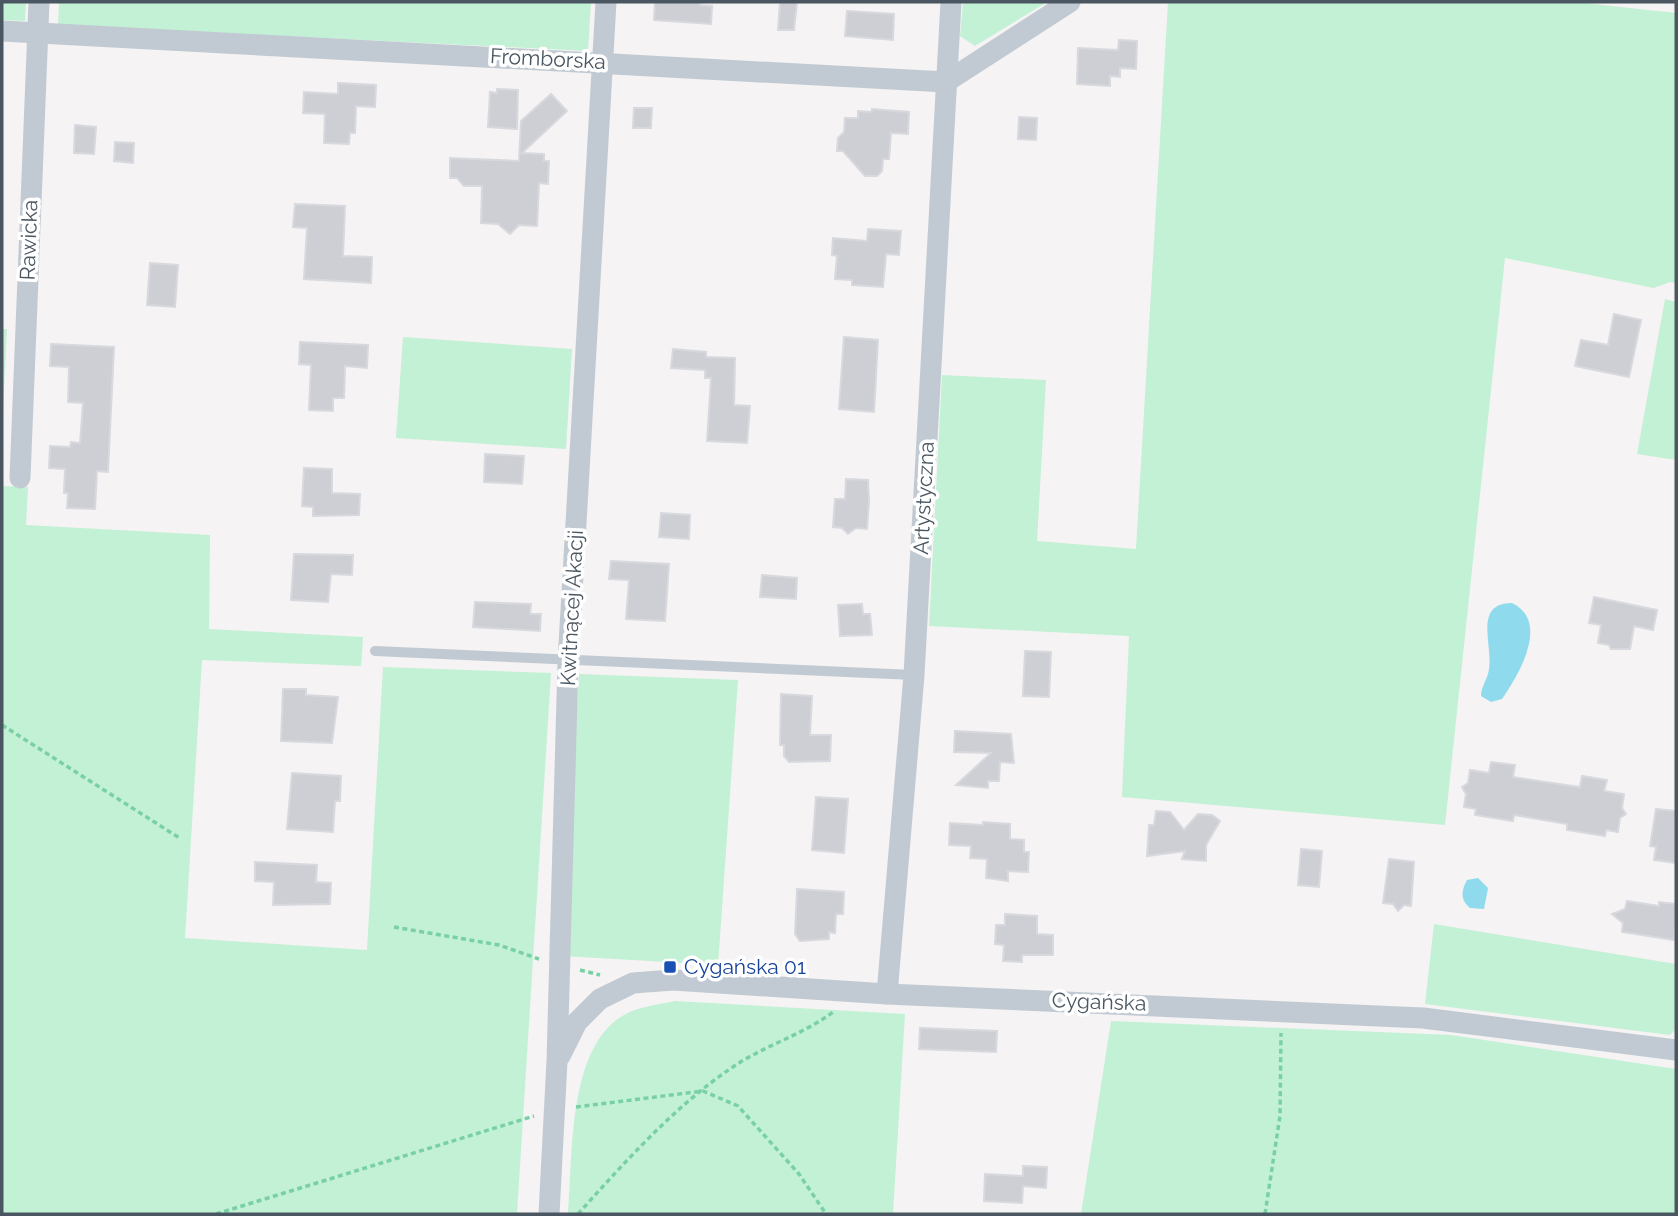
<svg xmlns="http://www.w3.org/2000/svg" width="1678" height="1216" viewBox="0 0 1678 1216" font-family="Raleway,sans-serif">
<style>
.green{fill:#c3f1d5}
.water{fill:#90daee}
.building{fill:#cdcfd5;stroke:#d7d9de;stroke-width:2}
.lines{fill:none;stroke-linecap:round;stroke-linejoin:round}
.path{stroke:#7ad0a6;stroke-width:3.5;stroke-dasharray:5 3.5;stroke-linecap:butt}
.service{stroke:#c1cad2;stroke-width:10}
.minor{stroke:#c1cad2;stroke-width:21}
.transit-dot{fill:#1a4fb4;stroke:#fff;stroke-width:2.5}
.labels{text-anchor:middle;stroke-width:7;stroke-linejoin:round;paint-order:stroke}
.street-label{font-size:21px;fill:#4a5661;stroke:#fff}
.transit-label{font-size:21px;fill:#164399;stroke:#fff;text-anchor:start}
</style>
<rect width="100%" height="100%" fill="#f5f3f3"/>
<g class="green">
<path d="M2 2H26L25 21 2 20Z"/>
<path d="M59 2H591L588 51 58 25Z"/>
<path d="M963 2H1047L975 46 960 36Z"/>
<path d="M1168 2H1575L1676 13V283L1670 282 1654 288 1505 258 1445 825 1122 797 1129 636 929 626 942 375 1046 380 1037 541 1136 549Z"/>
<path d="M1665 299 1676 302V460L1637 454Z"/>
<path d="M2 329H7L2 429Z"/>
<path d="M403 337 572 349 566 449 396 438Z"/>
<path d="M2 486 28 487 26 525 210 535 209 629 363 637 361 666 202 660 185 938 367 950 383 667 551 673 517 1214H2Z"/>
<path d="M579 674 738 680 718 965 563 956Z"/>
<path d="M1434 924 1676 964V1029L1670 1035 1425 1004Z"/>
<path d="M675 1001 905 1014 893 1214H568C573 1157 567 1047 624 1015 639 1006 658 1005 675 1001Z"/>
<path d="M1111 1021 1451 1035 1676 1069V1214H1081Z"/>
</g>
<g class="water">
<path d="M1512 603C1551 622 1518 676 1502 699L1491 702 1481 696C1481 686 1488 679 1489 669 1493 645 1473 603 1512 603Z"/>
<path d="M1478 878 1488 888 1484 909 1470 908C1460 900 1461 891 1467 880Z"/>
</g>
<g class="building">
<path d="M655 2H701L700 5 712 6 711 24 654 20Z"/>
<path d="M780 2H797L794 30H778Z"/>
<path d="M847 11 894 14 893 40 845 36Z"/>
<path d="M1119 40 1137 41 1136 69 1120 68V77L1110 76V86L1077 84 1078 48 1118 50Z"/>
<path d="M338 83 376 85 375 107 356 106 355 133H350L349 144 324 143 325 114 303 113 304 92 338 94Z"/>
<path d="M497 89 518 90 517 129 488 127 490 92 497 93Z"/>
<path d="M551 94 567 111 522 153 544 154V161H549L548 184 539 183 537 226 519 225 510 234 498 224 481 223 482 186H464L457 178H450V158L519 161 521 121Z"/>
<path d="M634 108H652L651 128H633Z"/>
<path d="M872 109 909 112 908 134 891 133 889 159H883L882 171 877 176H865L843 151H837L838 138 844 132 845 118H858V111L872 112Z"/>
<path d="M1019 117 1037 118 1036 140 1018 139Z"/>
<path d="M75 125 96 127 94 154 74 153Z"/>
<path d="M115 142 134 143 133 163 114 161Z"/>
<path d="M295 204 345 206 343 256 372 257 371 283 304 279 307 228 293 227Z"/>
<path d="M868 229 901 231 899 255 886 254 883 287 852 285V280L835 279 837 256 832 255 833 238 867 241Z"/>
<path d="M150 263 178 265 175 307 147 305Z"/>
<path d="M1614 314 1641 320 1629 377 1575 366 1581 340 1608 345Z"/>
<path d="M844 337 878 340 874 412 839 409Z"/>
<path d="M300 342 368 345 367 368 345 366 344 398H333V411L309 410 311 365 299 364Z"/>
<path d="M51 344 114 347 108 472 97 471 95 509 67 508 68 493H64L65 469 49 468 50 446 70 447 71 442 80 443 83 403 68 402 69 367 50 366Z"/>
<path d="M673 349 706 352V357L735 358 734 405 750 406 747 443 707 441 711 378H705V370L671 368Z"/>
<path d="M485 454 524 456 522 484 484 482Z"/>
<path d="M304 468 332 469V493L360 494 359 515 313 516V507L302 506Z"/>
<path d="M846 479 868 480 869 501 867 529 856 528 848 534 842 528 833 527 835 499H845Z"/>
<path d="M661 513 690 515 689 539 659 537Z"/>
<path d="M294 554 353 555 352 575 331 574 328 602 291 600Z"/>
<path d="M611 561 669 564 665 621 626 619 629 580 609 579Z"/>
<path d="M762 575 797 578 796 599 760 597Z"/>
<path d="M1594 597 1657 610 1653 630 1634 626 1630 649H1611L1609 645 1598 643 1601 625 1589 623Z"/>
<path d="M475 602 531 604 530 614H541L540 631 473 627Z"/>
<path d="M862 604 863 614H870L872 635 840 636 838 605Z"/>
<path d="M1025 651 1051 652 1049 697 1023 696Z"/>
<path d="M283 689H306V695L338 697 332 743 281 741Z"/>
<path d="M781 694 812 696 810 735H831L830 761 789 762 784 756V745H780Z"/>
<path d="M955 731 1011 734 1014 763 1000 762 999 781H988V788L956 785 991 753 954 752Z"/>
<path d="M1491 762 1515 765 1513 777 1532 780 1580 787 1582 776 1607 780 1604 791 1624 794 1622 808 1626 814 1620 818 1618 832 1606 830 1605 836 1567 830V824L1514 815 1513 821 1475 815 1476 809 1464 807 1466 794 1462 787 1468 783 1470 770 1489 773Z"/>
<path d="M292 773 341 776 340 801H335L333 832 287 829Z"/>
<path d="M816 797 848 799 844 853 812 850Z"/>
<path d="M1656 809 1676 811V863L1654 860 1656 847 1650 846Z"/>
<path d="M1156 811 1170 812 1184 830 1198 814 1212 815 1220 821 1206 845V861L1182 859 1185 851 1147 856 1149 825H1154Z"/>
<path d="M983 822 1010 824V839L1024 840V852H1029L1028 872 1008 871V881L986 878 987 859 970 858 971 846 949 845 950 823 983 825Z"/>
<path d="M1301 849 1322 851 1319 887 1298 885Z"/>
<path d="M1389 859 1414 862 1411 906 1404 905 1398 911 1393 904 1383 903Z"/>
<path d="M255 862 317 865 316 882 331 883 330 904 273 905 274 882 255 881Z"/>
<path d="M797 889 844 892 843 914H836L835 933 829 932V939L800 941 795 934Z"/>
<path d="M1627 901 1659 906V902L1676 904 1674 940 1622 932 1623 923 1612 914 1625 909Z"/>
<path d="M1005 914 1037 916V934L1053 935V955H1022V962L1003 961 1004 945 995 944 996 925H1005Z"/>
<path d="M920 1028 997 1031 996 1052 919 1049Z"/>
<path d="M1023 1166 1047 1167 1046 1188 1023 1186 1022 1203 984 1201 985 1174 1023 1176Z"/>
</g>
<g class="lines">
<g class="path">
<path d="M2 725 181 839"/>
<path d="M394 927 499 945 539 959"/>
<path d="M580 970 600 975"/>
<path d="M576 1107 703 1091 738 1106 799 1174 826 1214"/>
<path d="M216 1214 534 1116"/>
<path d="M578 1214C622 1165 675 1106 730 1069 762 1046 801 1036 833 1012"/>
<path d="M1265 1214 1280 1116 1281 1033"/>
</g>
<path class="service" d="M375 651 914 675"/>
<g class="minor">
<path d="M2 31 946 82 1070 2"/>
<path d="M20 478 39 2"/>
<path d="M887 994 914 675 951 2"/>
<path d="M560 1056 577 1022 600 999 633 983 673 980 887 994 1423 1018 1676 1050"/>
<path d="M549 1214 557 1061 568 662 606 2"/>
</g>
</g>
<rect class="transit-dot" x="663" y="960" width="14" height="14" rx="3.5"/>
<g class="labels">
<g class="street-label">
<text transform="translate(548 59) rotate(3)" y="7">Fromborska</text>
<text transform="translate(29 240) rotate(-88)" y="7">Rawicka</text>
<text transform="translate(924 498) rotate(-87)" y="7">Artystyczna</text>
<text transform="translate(572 608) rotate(-87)" y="7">Kwitnącej Akacji</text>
<text transform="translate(1099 1002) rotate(2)" y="7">Cygańska</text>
</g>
<g class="transit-label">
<text x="684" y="974">Cygańska 01</text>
</g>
</g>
<rect width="1678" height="1216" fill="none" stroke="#4a5661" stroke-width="7"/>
</svg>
